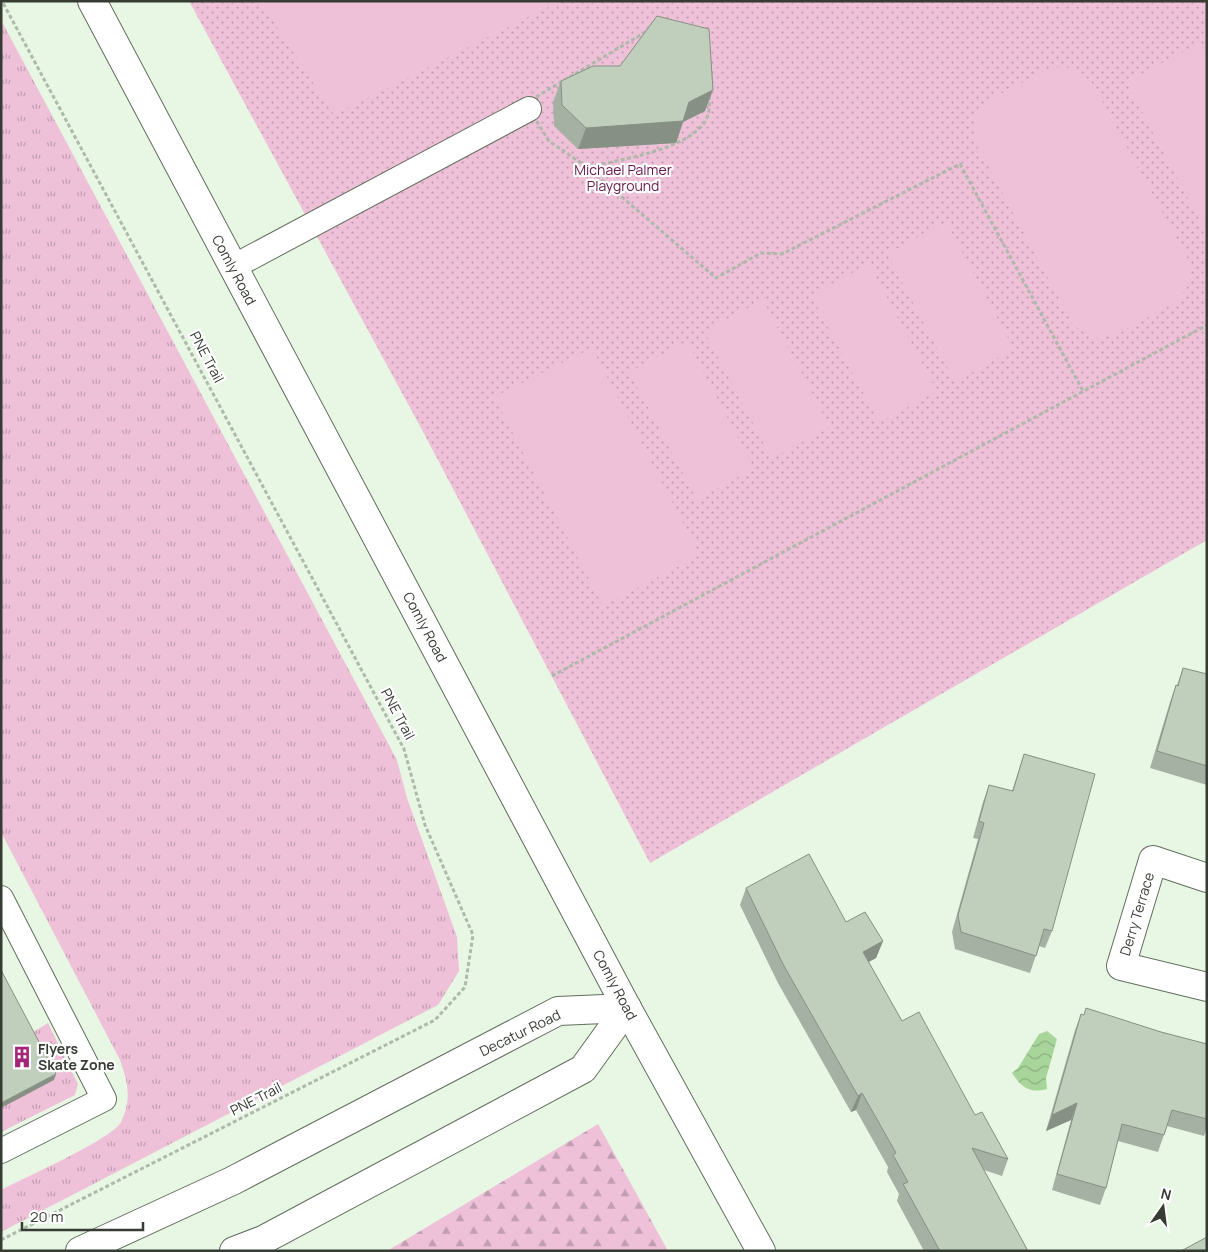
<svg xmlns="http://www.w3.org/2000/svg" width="1208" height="1252" font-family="Manrope,sans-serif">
	<defs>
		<pattern id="grass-tufts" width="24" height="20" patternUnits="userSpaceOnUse" patternTransform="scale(1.25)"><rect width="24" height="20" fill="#efc1d9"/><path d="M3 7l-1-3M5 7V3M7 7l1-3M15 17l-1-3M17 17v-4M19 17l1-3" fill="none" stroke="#c29eb1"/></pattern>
		<pattern id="forest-firs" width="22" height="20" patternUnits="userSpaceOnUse" patternTransform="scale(1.25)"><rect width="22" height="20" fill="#efc1d9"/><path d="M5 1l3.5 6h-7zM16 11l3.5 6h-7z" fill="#c29eb1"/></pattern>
		<pattern id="park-dots" width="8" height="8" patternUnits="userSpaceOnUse" patternTransform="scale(1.25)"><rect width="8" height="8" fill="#efc1d9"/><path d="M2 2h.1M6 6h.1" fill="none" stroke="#c29eb1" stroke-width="1.8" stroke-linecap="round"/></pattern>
		<pattern id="water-waves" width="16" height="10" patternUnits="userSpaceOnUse" patternTransform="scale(1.25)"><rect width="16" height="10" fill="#a8d69a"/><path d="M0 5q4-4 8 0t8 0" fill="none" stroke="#8aaf7e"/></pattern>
	</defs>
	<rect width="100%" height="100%" fill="#e8f6e4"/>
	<g fill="url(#grass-tufts)">
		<path d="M1 20 397 760 407 798 457 937 459 971 438 1005 1 1232V1190C22 1179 114 1138 121 1122 132 1099 128 1083 120 1060L1 832Z"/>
		<polygon points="48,1023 78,1084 75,1095 1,1132 1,1108 30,1034"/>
	</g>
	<polygon fill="url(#forest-firs)" points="598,1124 668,1251 387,1251"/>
	<polygon fill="url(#park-dots)" points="189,1 1207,1 1207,540 650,863 420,426"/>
	<g fill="#efc1d9">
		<polygon points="260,1 560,1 334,115"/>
		<polygon points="1199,43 1207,57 1207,234 1126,82"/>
		<polygon points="1052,67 1076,68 1092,83 1189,261 1191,281 1178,301 1117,334 1094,339 1073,325 974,140 976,117 989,100"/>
		<polygon points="946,222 1014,349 955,382 887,254"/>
		<polygon points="869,264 937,391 879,423 811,295"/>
		<polygon points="763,300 830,427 772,459 704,331"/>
		<polygon points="687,341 754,468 697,500 629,372"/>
		<polygon points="592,348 700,555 603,606 494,397"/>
	</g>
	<path fill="url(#water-waves)" d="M1047 1031 1057 1039 1046 1078 1047 1089C1030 1094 1021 1087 1012 1073L1018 1068 1039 1034Z"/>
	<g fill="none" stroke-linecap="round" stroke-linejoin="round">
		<g stroke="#626e5e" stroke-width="26">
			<g id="service">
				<polyline points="233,267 529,109"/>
				<polyline points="1,898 104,1099 1,1151"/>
			</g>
		</g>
		<g stroke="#626e5e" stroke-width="30">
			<polyline id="minor" points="1207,878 1153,860 1121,966 1207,987"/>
		</g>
		<g stroke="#626e5e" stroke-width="30">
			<g id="tertiary">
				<polyline points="92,1 627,1008 761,1251"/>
				<polyline points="80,1251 232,1181 558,1011 627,1008"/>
				<polyline points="234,1251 263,1240 583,1069 627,1008"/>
			</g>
		</g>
		<g stroke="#aeb9ab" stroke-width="3" stroke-dasharray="4 2.5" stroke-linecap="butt">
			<path d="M649 30 706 44C707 65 711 89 709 110 705 148 618 160 587 167L549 141 529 109 536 97Z"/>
			<polyline points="587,167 716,278 761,253 782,254 960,164 1083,391"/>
			<polyline points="552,676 1207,325"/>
			<polyline points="1,1240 435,1020 465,987 473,935 425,825 404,749 2,1"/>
		</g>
		<use href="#service" stroke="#fff" stroke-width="24"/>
		<use href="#minor" stroke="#fff" stroke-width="28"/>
		<use href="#tertiary" stroke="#fff" stroke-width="28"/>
	</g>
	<g fill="#a5b1a2">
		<polygon points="561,81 705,111 683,122 676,143 578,149 554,126 553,102"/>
		<polygon points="1183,668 1207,674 1207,785 1150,768 1170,702 1176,685 1177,685"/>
		<polygon points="1024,754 1052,931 1045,948 1039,946 1030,973 955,949 952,932 978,839 973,838 983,802 989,785 1012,791"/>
		<polygon points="746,888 846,922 883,941 876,958 868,962 902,1021 975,1115 1008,1159 1002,1176 984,1170 1028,1251 924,1251 897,1201 899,1194 887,1172 888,1167 856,1110 851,1112 778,983 740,905"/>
		<polygon points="1081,1014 1084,1015 1161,1032 1207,1044 1207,1127 1204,1136 1167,1126 1158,1152 1118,1141 1106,1188 1100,1205 1052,1190 1071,1120 1046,1131 1075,1030"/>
	</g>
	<g fill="#869084">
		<polygon points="713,90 705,111 683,122 676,143 578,149 586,128 689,102"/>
		<polygon points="883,941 876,958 856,969 863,952"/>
		<polygon points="56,1074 54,1080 1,1108 1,1103"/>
		<polygon points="862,1093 856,1110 851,1112 858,1096"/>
		<polygon points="1077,1103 1071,1120 1046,1131 1052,1115"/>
	</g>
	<g fill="#c0cebc" stroke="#869084">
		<polygon points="657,16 709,29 713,90 689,102 683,121 586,128 562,105 561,81 593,66 620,66"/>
		<polygon points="1183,668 1207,674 1207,766 1157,751 1176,685 1178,686"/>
		<polygon points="1024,754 1095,774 1052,931 1044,929 1036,956 961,932 958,915 984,823 979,821 989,785 1013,791"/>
		<polygon points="809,854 846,922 865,912 883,941 863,952 902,1021 919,1012 975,1115 982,1112 1008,1159 972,1148 1028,1251 940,1251 903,1184 908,1182 893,1155 896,1153 862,1093 858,1096 784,966 746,888"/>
		<polygon points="1,970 56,1074 1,1103"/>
		<polygon points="1086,1008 1161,1032 1207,1044 1207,1119 1172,1110 1164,1135 1122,1124 1106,1188 1057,1174 1077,1103 1052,1115 1081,1014 1084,1015"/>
		<polygon points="1207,1237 1207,1251 1181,1251"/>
	</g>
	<defs>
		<g id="building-bare" transform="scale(1.725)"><path d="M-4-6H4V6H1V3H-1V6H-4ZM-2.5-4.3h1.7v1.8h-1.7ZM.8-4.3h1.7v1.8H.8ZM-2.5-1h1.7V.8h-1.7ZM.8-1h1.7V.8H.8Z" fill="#a22578" stroke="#fefefe" stroke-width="2.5" paint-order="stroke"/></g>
	</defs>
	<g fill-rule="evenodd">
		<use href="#building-bare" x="22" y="1057"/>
	</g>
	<g text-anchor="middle" stroke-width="4.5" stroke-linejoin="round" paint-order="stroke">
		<g font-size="14" fill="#66174b" stroke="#fefefe">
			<text x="623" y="175">Michael Palmer<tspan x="623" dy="16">Playground</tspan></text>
		</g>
		<g font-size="14" fill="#363b34" stroke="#fefefe">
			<text transform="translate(234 270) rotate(62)" y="5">Comly Road</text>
			<text transform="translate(207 357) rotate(62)" y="5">PNE Trail</text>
			<text transform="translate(425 627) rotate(62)" y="5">Comly Road</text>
			<text transform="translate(398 714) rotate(62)" y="5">PNE Trail</text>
			<text transform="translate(1137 914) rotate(-73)" y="5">Derry Terrace</text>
			<text transform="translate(615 985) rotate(62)" y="5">Comly Road</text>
			<text transform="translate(520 1033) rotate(-26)" y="5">Decatur Road</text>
			<text transform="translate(256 1099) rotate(-27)" y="5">PNE Trail</text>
		</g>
		<g font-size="14" font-weight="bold" fill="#363b34" stroke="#fefefe" text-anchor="start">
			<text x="38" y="1054">Flyers<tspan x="38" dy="16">Skate Zone</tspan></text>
		</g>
	</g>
	<rect width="1208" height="1252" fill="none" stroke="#363b34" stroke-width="5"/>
	<g transform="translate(1163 1207) rotate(14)" stroke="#fefefe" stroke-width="4" paint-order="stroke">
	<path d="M0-4L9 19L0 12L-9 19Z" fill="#363b34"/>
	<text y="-8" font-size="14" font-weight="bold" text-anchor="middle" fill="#363b34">N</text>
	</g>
	<path d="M22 1222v8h121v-8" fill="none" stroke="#363b34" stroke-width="2.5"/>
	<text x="30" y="1222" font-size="15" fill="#363b34" stroke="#fefefe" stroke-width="4" paint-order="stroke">20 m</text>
</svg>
